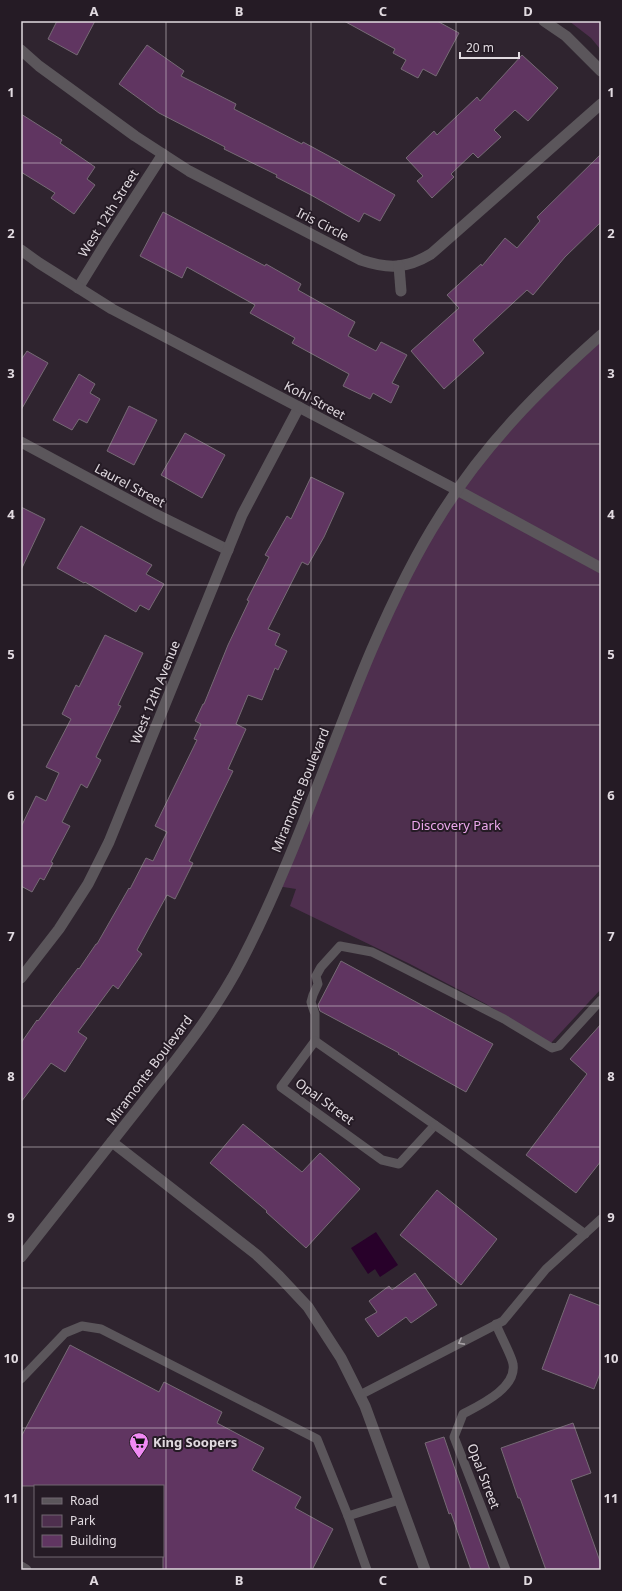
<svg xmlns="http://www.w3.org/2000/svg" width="622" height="1591" font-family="'Noto Sans',sans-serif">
	<rect width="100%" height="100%" fill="#2f242f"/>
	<g fill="#4e2f4e">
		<polygon points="569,21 601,21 601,50 591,38"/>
		<polygon points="601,335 601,989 551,1043 486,1004 410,964 290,906 296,889 277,886 400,588 475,464"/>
	</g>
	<polygon fill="#28012a" points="376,1232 398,1265 380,1277 375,1269 368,1274 351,1248"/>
	<g fill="#603561" stroke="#766a75">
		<polygon points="57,21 95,21 77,55 48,39"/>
		<polygon points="344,21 437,21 459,33 436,76 423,69 418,78 401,69 406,60 393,53 395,49"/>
		<polygon points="147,45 184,71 181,76 236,104 234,109 302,144 303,142 340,162 339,163 395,195 380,221 364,213 359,222 311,195 276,177 277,175 224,149 225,147 159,113 119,84"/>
		<polygon points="522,55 558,88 528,121 515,110 494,130 501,137 478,158 473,153 451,174 454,177 432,198 417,181 423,176 406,158 434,131 437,135 477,97 480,101"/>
		<polygon points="21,114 62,140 60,143 95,167 87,179 95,185 74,214 51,198 55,193 21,172"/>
		<polygon points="601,154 601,222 565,257 533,295 527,290 473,340 484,353 444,389 411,351 459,308 447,295 481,264 482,266 505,238 517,248 540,221 537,217"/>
		<polygon points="163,212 265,266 266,264 301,284 298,290 355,322 348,336 376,351 381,342 407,355 392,383 399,386 391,403 373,393 370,399 343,386 349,374 292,343 295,338 250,313 255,305 187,267 182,278 140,256"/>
		<polygon points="27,351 48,363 21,410 21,360"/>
		<polygon points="79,374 95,384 90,393 100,399 87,423 79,419 72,430 53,420"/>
		<polygon points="129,406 157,420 134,465 107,451"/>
		<polygon points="185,433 225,455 202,498 161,475"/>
		<polygon points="311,477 344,493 324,537 308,565 302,562 268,629 280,634 275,645 287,651 278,670 275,668 262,700 248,695 236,724 246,729 228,769 233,771 189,861 193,863 175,899 167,895 137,950 142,954 118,989 113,985 78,1032 87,1038 65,1072 51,1063 21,1102 21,1043 37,1020 38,1021 78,968 79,969 96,944 97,944 129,888 130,889 146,858 153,861 167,832 155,826 197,740 194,739 201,724 195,721 203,704 204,704 228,645 249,601 247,600 269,557 265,555 287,516 291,519"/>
		<polygon points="21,507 45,519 21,570"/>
		<polygon points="81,526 152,565 146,574 164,584 149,610 140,605 136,612 85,582 84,583 57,568"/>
		<polygon points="105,635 143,653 118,705 121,706 96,757 101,760 87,788 81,784 62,822 70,826 51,862 53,863 44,880 40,878 32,892 21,886 21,827 36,796 46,801 59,773 46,767 71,719 62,714 76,685 79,687"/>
		<polygon points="341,961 493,1044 466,1092 398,1054 399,1053 320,1011 318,1005"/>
		<polygon points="601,1024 601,1161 576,1193 526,1155 587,1074 570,1059"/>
		<polygon points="243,1124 302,1172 320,1153 360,1189 306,1248 266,1212 267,1211 210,1163"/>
		<polygon points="437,1190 497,1239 461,1285 400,1235"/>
		<polygon points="415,1273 437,1305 411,1323 406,1317 378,1337 365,1319 377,1312 369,1301 389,1286 392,1290"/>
		<polygon points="570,1294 601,1306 601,1371 594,1389 542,1369"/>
		<polygon points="70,1345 159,1392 164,1382 222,1412 217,1423 264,1448 252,1470 301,1497 295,1508 333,1529 312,1570 163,1570 163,1486 21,1486 21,1437"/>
		<polygon points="573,1423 591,1473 571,1480 601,1564 601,1570 546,1570 520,1498 518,1498 501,1448"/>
		<polygon points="444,1437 468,1507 490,1570 471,1570 451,1513 449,1514 425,1443"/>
	</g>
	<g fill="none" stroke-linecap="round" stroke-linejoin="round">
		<g stroke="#5b565b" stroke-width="9">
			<polyline points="315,1041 315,1014 311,1002 313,995 318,984 316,976 321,967 340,946 372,952 398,965 504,1019 552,1048 559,1046 601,1000"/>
			<polygon points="315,1041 435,1125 399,1164 382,1160 281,1087"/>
			<polyline points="435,1125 462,1144 585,1234"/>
			<path d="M496 1324C499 1333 512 1356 513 1364 517 1388 480 1405 463 1414L454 1437 506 1570"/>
			<polyline points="21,1379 65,1333 82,1326 101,1329 317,1439 348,1516"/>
			<polyline points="360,1395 503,1321 546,1269 601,1219"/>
			<polyline points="367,1570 348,1516 399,1500"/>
		</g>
		<g stroke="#5b565b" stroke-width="11">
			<polyline points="544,21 566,36 601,71"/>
			<path d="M21 50 39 66 135 136 189 171 361 260C388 269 406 269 431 254L601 104"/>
			<polyline points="399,266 401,291"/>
			<polyline points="78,288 107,241 163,154"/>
			<polyline points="21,442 155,514 228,550"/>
			<polyline points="457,490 601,568"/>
			<polyline points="21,978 59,929 88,884 109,842 242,515 299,407"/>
			<polyline points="112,1142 257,1255 279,1276 308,1307 341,1358 365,1406 425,1570"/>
			<polyline points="21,1567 26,1570"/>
		</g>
		<g stroke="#5b565b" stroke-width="11">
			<polyline points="21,250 39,263 112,309 457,490"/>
			<path d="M21 1257C62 1205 103 1153 144 1101 179 1056 216 1011 242 960 294 860 328 752 372 649 392 603 413 558 440 516 484 445 539 390 601 335"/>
		</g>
	</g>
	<defs><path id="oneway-chevron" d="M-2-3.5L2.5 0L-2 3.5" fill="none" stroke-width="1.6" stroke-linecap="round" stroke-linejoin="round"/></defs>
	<use stroke="#a59fa4" href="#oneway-chevron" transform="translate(461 1342) rotate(152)"/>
	<path fill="none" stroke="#e1dae0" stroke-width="1" stroke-opacity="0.55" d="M166 21V1570M311 21V1570M456 21V1570M21 163H601M21 303H601M21 444H601M21 585H601M21 725H601M21 866H601M21 1006H601M21 1147H601M21 1288H601M21 1428H601"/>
	<defs>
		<g id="supermarket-pin" transform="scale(1)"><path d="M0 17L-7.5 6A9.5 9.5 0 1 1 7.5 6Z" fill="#f18af4" stroke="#251b25"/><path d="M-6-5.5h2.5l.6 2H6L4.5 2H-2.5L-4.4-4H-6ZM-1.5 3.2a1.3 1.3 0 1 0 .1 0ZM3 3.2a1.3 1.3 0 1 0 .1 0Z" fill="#111"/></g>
	</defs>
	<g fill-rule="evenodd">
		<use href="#supermarket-pin" x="139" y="1442"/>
	</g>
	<g text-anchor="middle" stroke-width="4" stroke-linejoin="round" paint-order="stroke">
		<g font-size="13" fill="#e1dae0" stroke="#251b25">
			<text transform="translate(108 213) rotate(-58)" y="5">West 12th Street</text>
			<text transform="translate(323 224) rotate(27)" y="5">Iris Circle</text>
			<text transform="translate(315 400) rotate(28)" y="5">Kohl Street</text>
			<text transform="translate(130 485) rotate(28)" y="5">Laurel Street</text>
			<text transform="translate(155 692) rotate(-68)" y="5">West 12th Avenue</text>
			<text transform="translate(300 790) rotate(-68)" y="5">Miramonte Boulevard</text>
			<text transform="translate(149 1070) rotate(-53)" y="5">Miramonte Boulevard</text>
			<text transform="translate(325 1101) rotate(36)" y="5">Opal Street</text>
			<text transform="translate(484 1476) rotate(69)" y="5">Opal Street</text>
		</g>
		<g font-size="13" fill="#eca8ec" stroke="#251b25">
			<text x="456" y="830">Discovery Park</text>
		</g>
		<g font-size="13" font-weight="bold" fill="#e1dae0" stroke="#251b25" text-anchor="start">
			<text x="153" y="1447">King Soopers</text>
		</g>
	</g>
	<rect width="622" height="1591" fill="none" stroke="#251b25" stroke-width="44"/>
	<rect x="34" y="1485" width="130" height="72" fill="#251b25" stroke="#706770"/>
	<rect x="42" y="1498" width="20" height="6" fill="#5b565b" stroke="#706770"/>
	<text x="70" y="1505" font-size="12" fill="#e1dae0">Road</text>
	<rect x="42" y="1515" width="20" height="12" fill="#4e2f4e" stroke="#706770"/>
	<text x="70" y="1525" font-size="12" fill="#e1dae0">Park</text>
	<rect x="42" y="1535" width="20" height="12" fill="#603561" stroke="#706770"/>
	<text x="70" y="1545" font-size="12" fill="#e1dae0">Building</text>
	<path d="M460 52v6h59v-6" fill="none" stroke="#e1dae0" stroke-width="2"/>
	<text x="466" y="52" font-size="12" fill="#e1dae0" stroke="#251b25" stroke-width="3" paint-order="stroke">20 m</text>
	<rect x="22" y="22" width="578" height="1547" fill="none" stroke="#e1dae0" stroke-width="1.5"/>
	<g font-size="13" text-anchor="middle" font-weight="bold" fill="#e1dae0">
		<text x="94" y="16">A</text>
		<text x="239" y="16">B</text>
		<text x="383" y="16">C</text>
		<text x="528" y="16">D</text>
		<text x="11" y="97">1</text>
		<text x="611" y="97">1</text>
		<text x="11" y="238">2</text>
		<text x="611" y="238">2</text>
		<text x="11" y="378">3</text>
		<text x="611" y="378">3</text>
		<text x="11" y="519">4</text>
		<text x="611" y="519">4</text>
		<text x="11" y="659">5</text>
		<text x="611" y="659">5</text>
		<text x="11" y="800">6</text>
		<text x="611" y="800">6</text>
		<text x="11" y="941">7</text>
		<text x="611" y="941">7</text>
		<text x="11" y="1081">8</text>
		<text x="611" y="1081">8</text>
		<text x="11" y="1222">9</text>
		<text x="611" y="1222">9</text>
		<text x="11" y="1363">10</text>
		<text x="611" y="1363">10</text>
		<text x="11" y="1503">11</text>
		<text x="611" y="1503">11</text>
		<text x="94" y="1585">A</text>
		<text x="239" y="1585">B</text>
		<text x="383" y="1585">C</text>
		<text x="528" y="1585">D</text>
	</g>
</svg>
